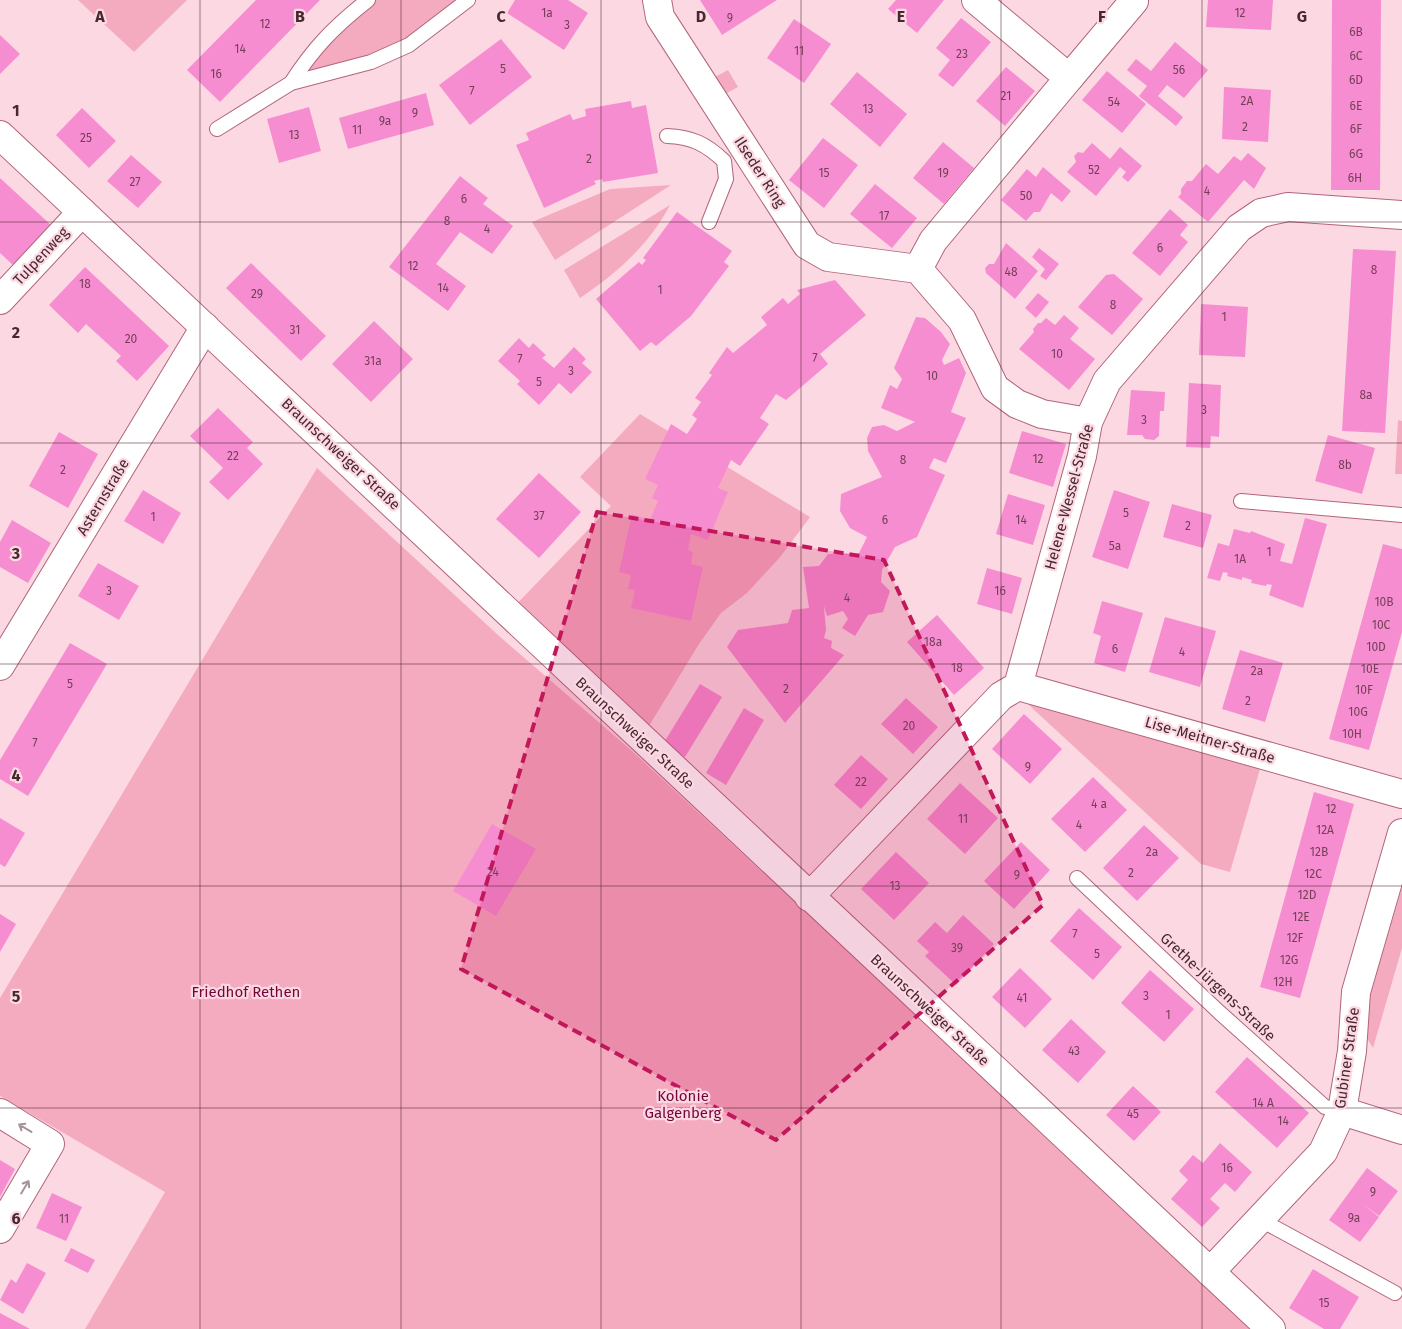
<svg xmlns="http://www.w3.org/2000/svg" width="1402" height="1329" font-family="'Fira Sans',sans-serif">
	<rect width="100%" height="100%" fill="#fcd9e2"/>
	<g fill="#f5abbf">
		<polygon points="78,0 187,0 134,52"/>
		<polygon points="368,0 468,0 409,45 291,83"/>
		<polygon points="728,70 738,87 714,100 704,83"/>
		<polygon points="671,185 555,260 532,222 610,189"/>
		<path d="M670 205C649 245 617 273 580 298L564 270Z"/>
		<polygon points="640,414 810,517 781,556 747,593 721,613 699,644 641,739 508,613 611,506 580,477"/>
		<polygon points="1398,420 1402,421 1402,474 1395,474"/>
		<polygon points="317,468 498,635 631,750 1254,1329 85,1329 165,1192 0,1096 0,998"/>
		<polygon points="1018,695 1260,769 1230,872 1201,864"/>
		<polygon points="1402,887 1402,948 1373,1048 1365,1035 1367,1007"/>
	</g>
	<g fill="#f78dd1">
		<polygon points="256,0 320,0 220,102 187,70"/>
		<polygon points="515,0 568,0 588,13 564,50 507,13"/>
		<polygon points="700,0 777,0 722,35"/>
		<polygon points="896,0 944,0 917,33 888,9"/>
		<polygon points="1208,0 1273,0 1271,30 1206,27"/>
		<polygon points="1332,0 1381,0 1380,190 1331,190"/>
		<polygon points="961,18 991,42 953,87 938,75 950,60 936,48"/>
		<polygon points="794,19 831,44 804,83 767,58"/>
		<polygon points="0,35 20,54 0,74"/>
		<polygon points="501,39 532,77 470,125 439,85"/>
		<polygon points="1175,42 1208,70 1184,98 1167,85 1158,96 1183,117 1176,126 1139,96 1147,86 1127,70 1136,59 1151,71"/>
		<polygon points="1006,67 1035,91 1005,126 976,101"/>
		<polygon points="1107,71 1146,104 1122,133 1082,100"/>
		<polygon points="857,72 907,114 880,147 830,104"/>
		<polygon points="1224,87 1271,90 1268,142 1222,139"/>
		<polygon points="426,93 434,125 348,149 339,118"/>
		<polygon points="631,101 632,108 646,105 658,173 603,182 602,179 594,181 596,184 544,208 516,145 529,140 526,133 570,114 573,120 586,116 585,109"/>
		<polygon points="309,107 321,151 279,163 267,119"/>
		<polygon points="82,108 116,141 89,168 56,135"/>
		<polygon points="823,138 858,165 824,208 789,180"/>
		<polygon points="943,142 974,168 944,204 913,178"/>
		<polygon points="1092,143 1110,159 1120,147 1142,166 1128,182 1122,177 1126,172 1120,167 1096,196 1067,172 1076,162 1074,156 1078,152 1083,153"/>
		<polygon points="1248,153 1266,168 1254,189 1244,180 1208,222 1178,197 1181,194 1181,189 1187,181 1192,181 1206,164 1218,174 1234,156 1241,161"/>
		<polygon points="131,155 162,182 138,208 107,181"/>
		<polygon points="1043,167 1071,191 1062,202 1051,193 1040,212 1034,212 1026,221 1001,200 1027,169 1036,177"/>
		<polygon points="460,176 488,198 483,204 513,226 492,254 460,232 436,264 466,286 448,311 389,267"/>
		<polygon points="0,178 52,226 14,266 0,253"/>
		<polygon points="875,184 917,218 892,248 850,214"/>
		<polygon points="1170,209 1188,225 1180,235 1188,242 1160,276 1132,253"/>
		<polygon points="677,212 732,251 724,262 729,266 691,316 656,346 651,342 640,351 596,299 639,262 642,265 646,260 643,258"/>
		<polygon points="1006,243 1038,271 1015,299 986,273 985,268 989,264 994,264"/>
		<polygon points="1039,248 1059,264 1046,280 1040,276 1045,269 1032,257"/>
		<polygon points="1353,249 1396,251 1385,433 1342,431"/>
		<polygon points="251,263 326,336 301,361 226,288"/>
		<polygon points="85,267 169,346 137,381 116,361 121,356 86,324 78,333 49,305"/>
		<polygon points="1114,274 1143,299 1112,335 1078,307 1106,275"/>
		<polygon points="835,280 866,315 820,354 828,364 786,400 776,394 760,418 769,424 740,466 731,460 718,488 728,492 709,538 707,540 691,534 688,550 693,552 691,564 703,567 691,621 631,608 635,590 628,589 631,575 619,572 632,514 650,520 658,501 652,498 658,485 645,479 671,424 687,434 697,419 692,415 701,402 695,398 712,375 709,373 727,347 733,353 767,325 761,317 783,298 788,304 800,294 797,290"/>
		<polygon points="1038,293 1049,302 1036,318 1025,308"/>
		<polygon points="1201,304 1248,307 1245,357 1199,355"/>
		<polygon points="1064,315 1079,328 1070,339 1095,359 1069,390 1019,349 1034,332 1033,329 1038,323 1041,323 1046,318 1055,325"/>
		<polygon points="916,317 925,318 941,332 950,344 942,360 944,365 959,358 966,373 951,412 966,418 946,463 934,458 929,468 945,475 917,537 895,547 882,570 881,582 890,591 883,612 868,615 855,636 842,628 848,619 843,611 827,616 824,606 826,630 824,638 832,641 831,648 844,655 785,723 727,647 738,630 788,623 792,610 809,608 803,567 819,566 828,554 859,553 867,537 850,528 840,511 841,494 882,477 868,451 867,438 872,427 884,425 897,431 915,422 881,408 890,385 897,389 902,379 894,368"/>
		<polygon points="374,321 413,359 371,402 332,364"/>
		<polygon points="519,338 529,348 533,343 546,355 542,358 554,368 574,347 586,359 582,363 592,372 571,394 559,383 539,405 517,384 520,381 498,361"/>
		<polygon points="1189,383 1221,385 1219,437 1211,436 1210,448 1186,447"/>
		<polygon points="1131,390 1165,392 1164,411 1160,411 1159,436 1154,440 1145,439 1142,435 1127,435"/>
		<polygon points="218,408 253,442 247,448 263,464 228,500 209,482 223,468 190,436"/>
		<polygon points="1022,431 1066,444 1053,487 1009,473"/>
		<polygon points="59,432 98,454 68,508 29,486"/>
		<polygon points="1328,435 1375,448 1362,494 1315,481"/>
		<polygon points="539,473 581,512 539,558 496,519"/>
		<polygon points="143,490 181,513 163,544 124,521"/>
		<polygon points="1114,490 1150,502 1128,569 1092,557"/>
		<polygon points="1008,494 1045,505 1033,545 996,534"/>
		<polygon points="1172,504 1212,515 1203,548 1163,537"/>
		<polygon points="1305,518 1327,524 1303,608 1269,595 1272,585 1267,584 1266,586 1251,583 1252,580 1242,577 1242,580 1227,576 1228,573 1223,572 1220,581 1207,578 1218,543 1229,546 1234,529 1250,533 1251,531 1285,544 1280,561 1292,564"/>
		<polygon points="12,520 51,543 28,583 0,567 0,542"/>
		<polygon points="1383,544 1402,549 1402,632 1369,750 1329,739"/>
		<polygon points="98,563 139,586 119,620 78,596"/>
		<polygon points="987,568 1022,578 1012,614 977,604"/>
		<polygon points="1102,601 1143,613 1125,672 1094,663 1101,636 1093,633"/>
		<polygon points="937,615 984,668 954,695 907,642"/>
		<polygon points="1165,617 1216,631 1200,687 1149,672"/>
		<polygon points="70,643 107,664 28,796 0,779 0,760"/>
		<polygon points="1240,650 1283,663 1265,722 1222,709"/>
		<polygon points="700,684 722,697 685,757 663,744"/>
		<polygon points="906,698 938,727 913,754 881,724"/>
		<polygon points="744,708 764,720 726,785 706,773"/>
		<polygon points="1024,714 1062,749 1030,784 992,749"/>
		<polygon points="861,755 888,779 861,809 834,785"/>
		<polygon points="1093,777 1127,810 1085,852 1051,819"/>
		<polygon points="960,783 998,818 965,854 927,819"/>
		<polygon points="1314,792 1354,804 1300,998 1260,987"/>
		<polygon points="0,818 25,833 5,867 0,864"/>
		<polygon points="492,824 536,849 496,916 453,891"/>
		<polygon points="1144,825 1179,858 1137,901 1103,868"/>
		<polygon points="1021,842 1050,870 1014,909 984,881"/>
		<polygon points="896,852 929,883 894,920 861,889"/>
		<polygon points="1079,908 1122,947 1093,980 1050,941"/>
		<polygon points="0,914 16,924 0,952"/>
		<polygon points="963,915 994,944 956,985 925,956 929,952 917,941 935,922 947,933"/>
		<polygon points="1020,968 1052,999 1025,1028 992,997"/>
		<polygon points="1150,970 1194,1009 1164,1042 1121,1003"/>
		<polygon points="1071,1019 1106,1052 1078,1083 1042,1050"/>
		<polygon points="1247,1057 1309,1113 1277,1148 1215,1092"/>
		<polygon points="1133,1086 1161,1112 1134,1141 1106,1115"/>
		<polygon points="1220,1143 1252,1172 1235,1192 1225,1183 1210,1199 1220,1208 1202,1227 1171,1199 1188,1180 1179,1171 1193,1155 1203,1163"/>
		<polygon points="0,1160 15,1169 0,1197"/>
		<polygon points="1367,1168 1398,1191 1379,1216 1364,1205 1379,1217 1360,1242 1329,1220"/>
		<polygon points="52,1193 82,1207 66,1241 36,1228"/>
		<polygon points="71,1248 95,1260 88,1273 64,1261"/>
		<polygon points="27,1263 46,1273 23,1314 0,1300 11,1279 16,1283"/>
		<polygon points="1313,1269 1359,1297 1340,1329 1324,1329 1289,1308"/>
		<polygon points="0,1313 30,1329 0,1329"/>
	</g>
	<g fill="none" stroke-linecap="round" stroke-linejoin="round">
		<g stroke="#b1657b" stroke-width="16">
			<g id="service">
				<path d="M291 83C314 47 335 26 368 0"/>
				<polyline points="217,129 291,83 371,62 409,45 468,0"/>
				<path d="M667 136C692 137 706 144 724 161L726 179 709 222"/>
				<polyline points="1241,501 1402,515"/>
				<polyline points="1077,878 1219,1012 1325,1107 1342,1111"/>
				<polyline points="1259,1219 1395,1293"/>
			</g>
		</g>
		<g stroke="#b1657b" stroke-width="30">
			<g id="minor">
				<polyline points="657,0 660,17 807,245 828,257 918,269 962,320 995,388 1017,404 1042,414 1088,422"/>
				<polyline points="1069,78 1134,1"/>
				<polyline points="0,135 1271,1329"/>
				<polyline points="918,269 933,241 1069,78 976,0"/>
				<polyline points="0,300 82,212"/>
				<polyline points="0,666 205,327"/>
				<polyline points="1018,686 1402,794"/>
				<polyline points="809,897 1001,696 1018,686 1082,456 1088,422 1107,381 1239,228 1261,213 1288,207 1402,215"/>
				<polyline points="1342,1111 1402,1130"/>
				<polyline points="0,1113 50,1144 0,1229"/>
				<polyline points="1210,1272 1323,1152 1342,1111 1352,1051 1356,992 1402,833"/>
			</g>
		</g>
		<use href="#service" stroke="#fff" stroke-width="14"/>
		<use href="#minor" stroke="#fff" stroke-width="28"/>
	</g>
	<defs><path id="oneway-shaft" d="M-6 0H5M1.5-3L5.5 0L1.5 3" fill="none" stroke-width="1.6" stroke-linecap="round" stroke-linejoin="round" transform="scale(1.25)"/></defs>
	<g stroke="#a49398">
		<use href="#oneway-shaft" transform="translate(25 1128) rotate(-149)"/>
		<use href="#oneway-shaft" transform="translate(25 1187) rotate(-59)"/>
	</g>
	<path fill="#c2185b" fill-opacity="0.2" stroke="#c2185b" stroke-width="4" stroke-dasharray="10 6" stroke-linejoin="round" d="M597 512 884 560 1043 905 776 1140 461 969Z"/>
	<path fill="none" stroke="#482730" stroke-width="1" stroke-opacity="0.55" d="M200 0V1329M401 0V1329M601 0V1329M801 0V1329M1001 0V1329M1202 0V1329M0 222H1402M0 443H1402M0 664H1402M0 886H1402M0 1108H1402"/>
	<g text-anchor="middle" stroke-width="4.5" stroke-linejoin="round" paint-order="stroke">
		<g font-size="12" fill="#744058">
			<text x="547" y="17">1a</text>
			<text x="1240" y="17">12</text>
			<text x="730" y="22">9</text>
			<text x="265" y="28">12</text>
			<text x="567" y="29">3</text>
			<text x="1356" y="36">6B</text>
			<text x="240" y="53">14</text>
			<text x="799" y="55">11</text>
			<text x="962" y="58">23</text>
			<text x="1356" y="60">6C</text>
			<text x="503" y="73">5</text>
			<text x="1179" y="74">56</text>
			<text x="216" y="78">16</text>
			<text x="1356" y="84">6D</text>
			<text x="472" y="95">7</text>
			<text x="1006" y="100">21</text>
			<text x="1247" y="105">2A</text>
			<text x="1114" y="106">54</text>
			<text x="1356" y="110">6E</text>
			<text x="868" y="113">13</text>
			<text x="415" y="117">9</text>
			<text x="385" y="125">9a</text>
			<text x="1245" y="131">2</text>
			<text x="1356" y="133">6F</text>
			<text x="357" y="134">11</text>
			<text x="294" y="139">13</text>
			<text x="86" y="142">25</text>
			<text x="1356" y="158">6G</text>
			<text x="589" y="163">2</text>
			<text x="1094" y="174">52</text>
			<text x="824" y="177">15</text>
			<text x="943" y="177">19</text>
			<text x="1355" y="182">6H</text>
			<text x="135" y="186">27</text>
			<text x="1207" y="195">4</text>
			<text x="1026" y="200">50</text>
			<text x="464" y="203">6</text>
			<text x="884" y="220">17</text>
			<text x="447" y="225">8</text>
			<text x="487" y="233">4</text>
			<text x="1160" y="252">6</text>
			<text x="413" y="270">12</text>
			<text x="1374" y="274">8</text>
			<text x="1011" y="276">48</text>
			<text x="85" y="288">18</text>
			<text x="443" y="292">14</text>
			<text x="660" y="294">1</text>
			<text x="257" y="298">29</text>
			<text x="1113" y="309">8</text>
			<text x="1224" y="321">1</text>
			<text x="295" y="334">31</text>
			<text x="131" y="343">20</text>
			<text x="1057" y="358">10</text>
			<text x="815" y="362">7</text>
			<text x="520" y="363">7</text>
			<text x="373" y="365">31a</text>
			<text x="571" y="375">3</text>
			<text x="932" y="380">10</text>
			<text x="539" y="386">5</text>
			<text x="1366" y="399">8a</text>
			<text x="1204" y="414">3</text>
			<text x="1144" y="424">3</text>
			<text x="233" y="460">22</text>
			<text x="1038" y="463">12</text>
			<text x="903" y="464">8</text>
			<text x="1345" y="469">8b</text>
			<text x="63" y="474">2</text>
			<text x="1126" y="517">5</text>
			<text x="539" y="520">37</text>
			<text x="153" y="521">1</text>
			<text x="885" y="524">6</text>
			<text x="1021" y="524">14</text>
			<text x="1188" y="530">2</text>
			<text x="1115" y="550">5a</text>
			<text x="1269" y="556">1</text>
			<text x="1240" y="563">1A</text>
			<text x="109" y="595">3</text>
			<text x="1000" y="595">16</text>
			<text x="847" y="602">4</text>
			<text x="1384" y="606">10B</text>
			<text x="1381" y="629">10C</text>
			<text x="933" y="646">18a</text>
			<text x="1376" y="651">10D</text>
			<text x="1115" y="653">6</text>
			<text x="1182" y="656">4</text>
			<text x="957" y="672">18</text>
			<text x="1370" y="673">10E</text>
			<text x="1257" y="675">2a</text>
			<text x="70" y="688">5</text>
			<text x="786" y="693">2</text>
			<text x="1364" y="694">10F</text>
			<text x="1248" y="705">2</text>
			<text x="1358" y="716">10G</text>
			<text x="909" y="730">20</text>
			<text x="1352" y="738">10H</text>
			<text x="35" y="747">7</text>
			<text x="1028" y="771">9</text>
			<text x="861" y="786">22</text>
			<text x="1099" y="808">4 a</text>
			<text x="1331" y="813">12</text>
			<text x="963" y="823">11</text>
			<text x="1079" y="829">4</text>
			<text x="1325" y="834">12A</text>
			<text x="1152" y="856">2a</text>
			<text x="1319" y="856">12B</text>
			<text x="493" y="876">24</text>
			<text x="1131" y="877">2</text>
			<text x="1313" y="878">12C</text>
			<text x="1017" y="879">9</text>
			<text x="895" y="890">13</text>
			<text x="1307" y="899">12D</text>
			<text x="1301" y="921">12E</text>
			<text x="1075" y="938">7</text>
			<text x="1295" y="942">12F</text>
			<text x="957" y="952">39</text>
			<text x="1097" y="958">5</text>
			<text x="1289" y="964">12G</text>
			<text x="1283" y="986">12H</text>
			<text x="1146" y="1000">3</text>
			<text x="1022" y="1002">41</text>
			<text x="1168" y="1019">1</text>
			<text x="1074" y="1055">43</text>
			<text x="1263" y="1107">14 A</text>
			<text x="1133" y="1118">45</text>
			<text x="1283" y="1125">14</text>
			<text x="1227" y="1172">16</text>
			<text x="1373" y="1196">9</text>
			<text x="1354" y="1222">9a</text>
			<text x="64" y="1223">11</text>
			<text x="1324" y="1307">15</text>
		</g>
		<g font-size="15" fill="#482730" stroke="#fcd9e2">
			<text transform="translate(760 172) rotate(57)" y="5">Ilseder Ring</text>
			<text transform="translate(41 256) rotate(-47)" y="5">Tulpenweg</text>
			<text transform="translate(341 454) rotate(43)" y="5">Braunschweiger Straße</text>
			<text transform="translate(103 497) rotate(-59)" y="5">Asternstraße</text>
			<text transform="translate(1069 497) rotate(-75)" y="5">Helene-Wessel-Straße</text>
			<text transform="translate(635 733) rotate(43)" y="5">Braunschweiger Straße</text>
			<text transform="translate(1210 740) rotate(16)" y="5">Lise-Meitner-Straße</text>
			<text transform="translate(1218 987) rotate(43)" y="5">Grethe-Jürgens-Straße</text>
			<text transform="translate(930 1010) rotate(43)" y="5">Braunschweiger Straße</text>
			<text transform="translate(1347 1058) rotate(-82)" y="5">Gubiner Straße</text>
		</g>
		<g font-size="15" fill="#750338" stroke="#fcd9e2">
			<text x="246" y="997">Friedhof Rethen</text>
			<text x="683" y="1101">Kolonie<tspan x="683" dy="17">Galgenberg</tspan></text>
		</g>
	</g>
	<g font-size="16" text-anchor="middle" font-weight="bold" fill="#482730" stroke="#fcd9e2" stroke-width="4.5" stroke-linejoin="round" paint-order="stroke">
		<text x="100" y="22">A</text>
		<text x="300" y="22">B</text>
		<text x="501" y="22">C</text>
		<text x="701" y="22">D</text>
		<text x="901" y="22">E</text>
		<text x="1102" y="22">F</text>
		<text x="1302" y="22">G</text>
		<text x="16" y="116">1</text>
		<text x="16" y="338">2</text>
		<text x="16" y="559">3</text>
		<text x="16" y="781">4</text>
		<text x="16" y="1002">5</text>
		<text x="16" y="1224">6</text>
	</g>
</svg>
